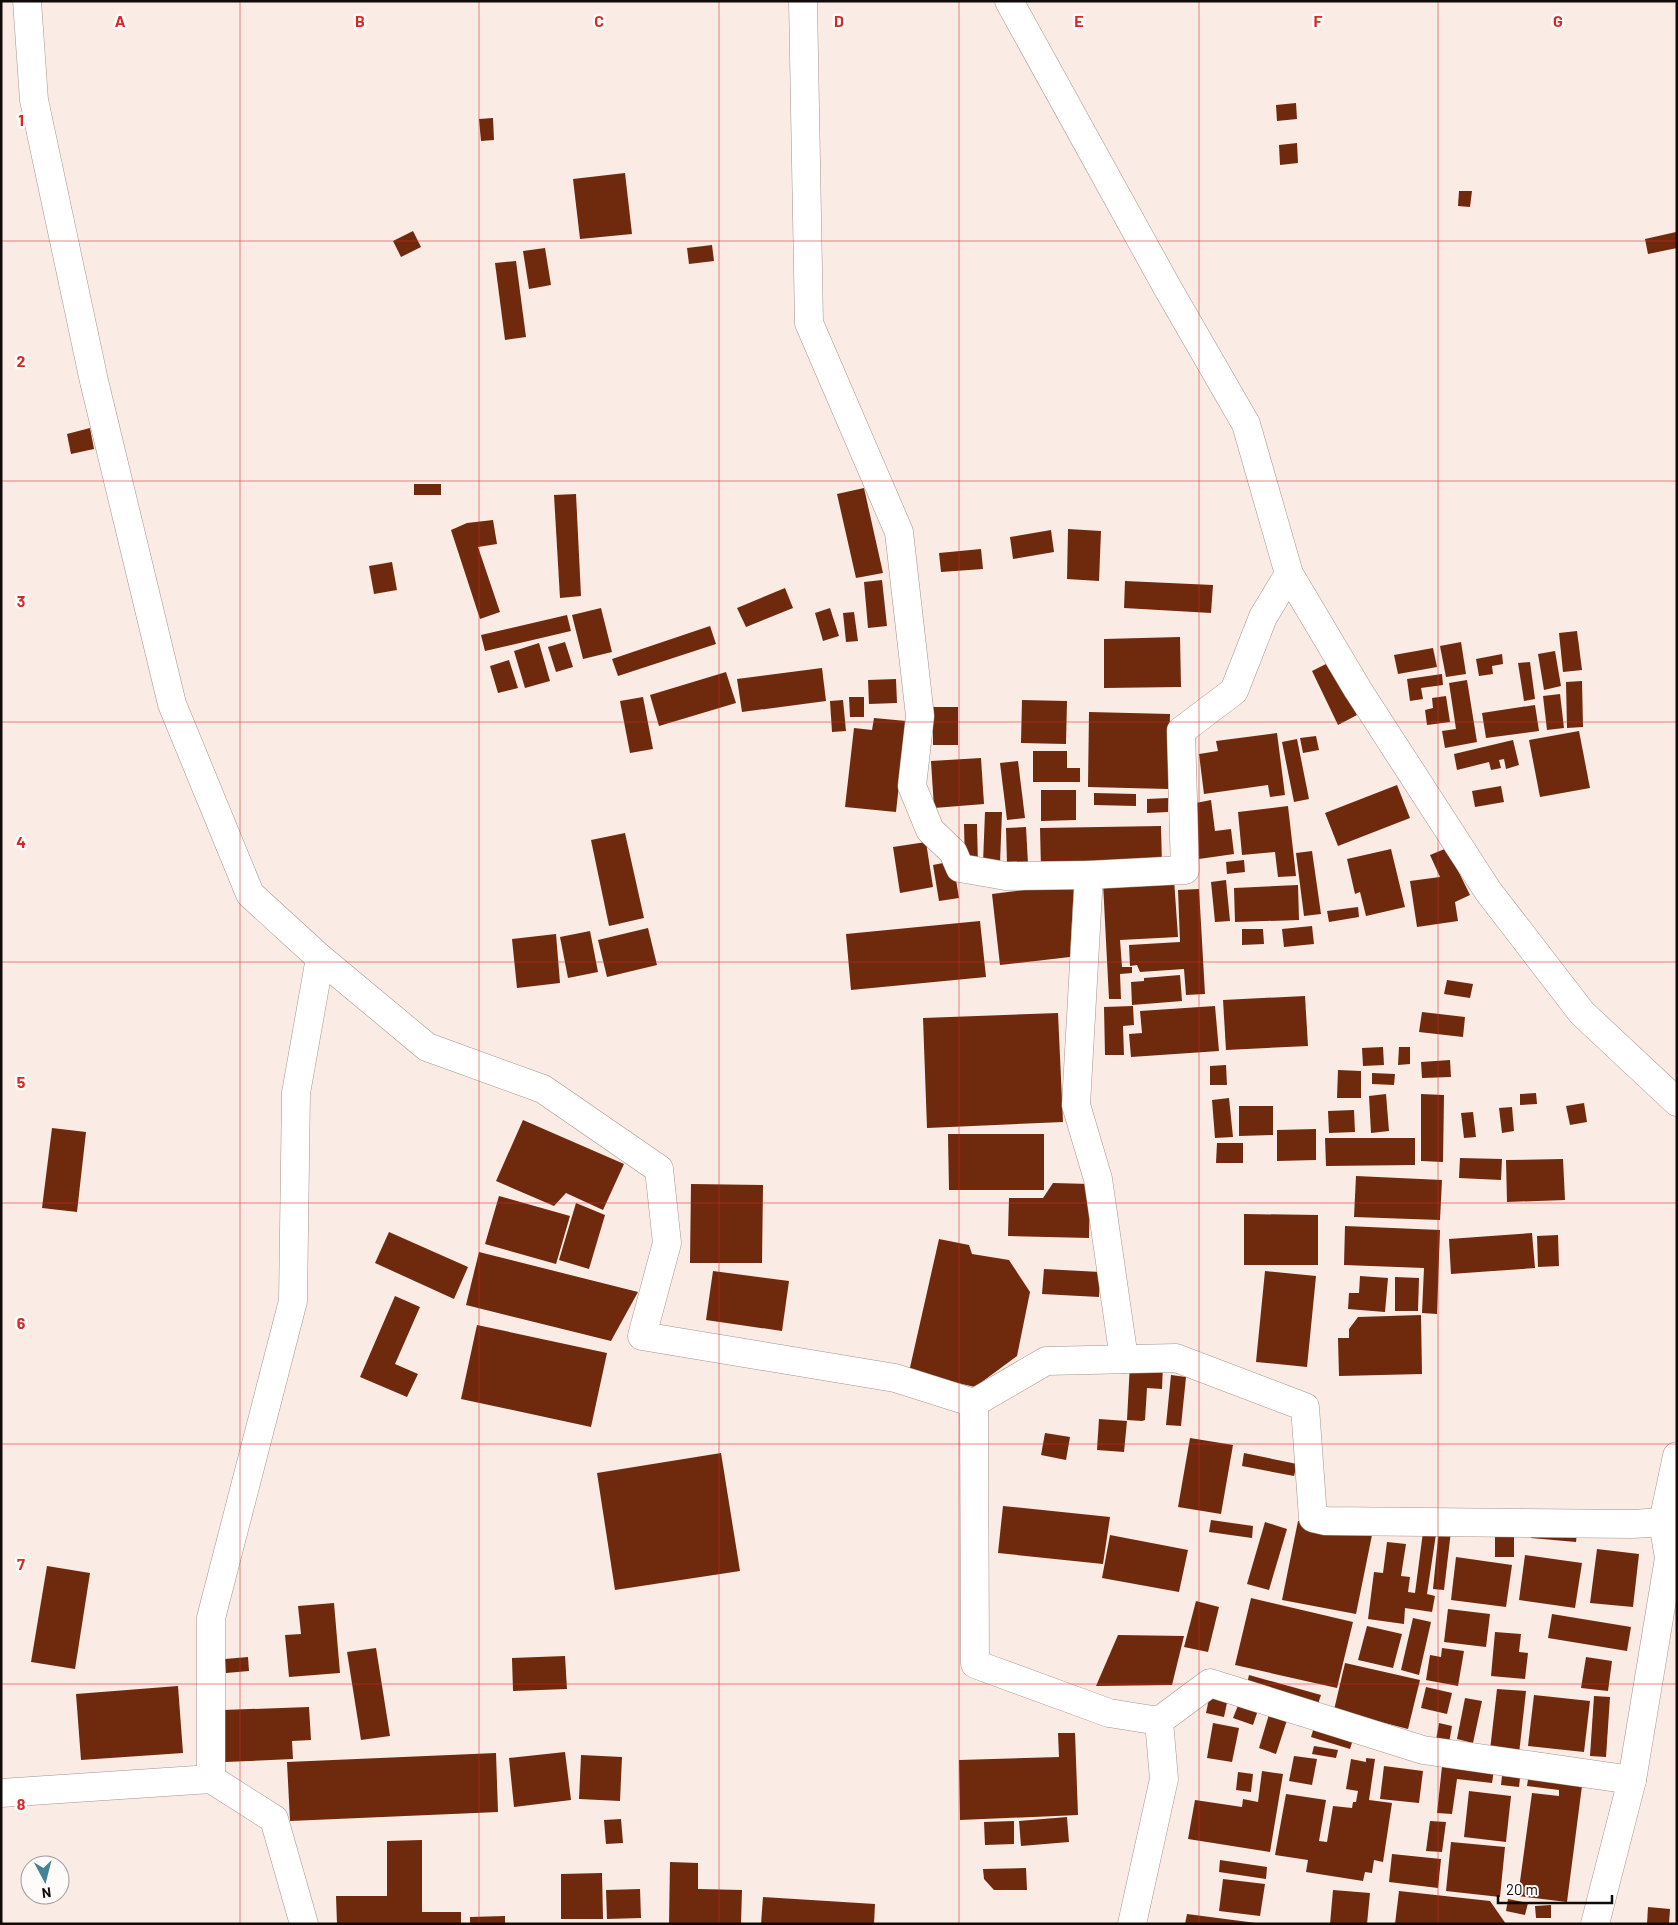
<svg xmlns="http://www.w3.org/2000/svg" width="1678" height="1925" font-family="Barlow,sans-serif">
	<rect width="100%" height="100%" fill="#fbebe5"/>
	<g fill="#6f290c">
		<polygon points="1296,103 1297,119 1277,121 1276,105"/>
		<polygon points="493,118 494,140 481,141 479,119"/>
		<polygon points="1297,143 1298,163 1280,165 1279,145"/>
		<polygon points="625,173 632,234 580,239 573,179"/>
		<polygon points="1459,191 1472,191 1470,207 1458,206"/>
		<polygon points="413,231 421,247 401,257 393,241"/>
		<polygon points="1676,232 1677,248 1648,254 1645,239"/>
		<polygon points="712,245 714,261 689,264 687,248"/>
		<polygon points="545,248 551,285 529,289 523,251"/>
		<polygon points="516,261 526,337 505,340 495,263"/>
		<polygon points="90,428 94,449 71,454 67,434"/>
		<rect x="414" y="484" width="27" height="11"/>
		<polygon points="864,488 883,573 856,578 837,494"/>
		<polygon points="576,494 581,596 560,598 554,495"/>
		<polygon points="493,520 497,544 478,547 500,612 480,619 451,530 467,523"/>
		<polygon points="1068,529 1101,531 1099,581 1067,579"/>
		<polygon points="1051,530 1054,552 1013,559 1010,537"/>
		<polygon points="981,549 983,569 941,572 939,553"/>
		<polygon points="392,562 397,590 374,594 369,566"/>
		<polygon points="882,580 887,626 868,628 864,582"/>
		<polygon points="1125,581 1213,585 1211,613 1124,608"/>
		<polygon points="785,588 793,608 746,627 737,608"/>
		<polygon points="601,608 612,652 583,659 572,615"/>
		<polygon points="830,608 839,636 823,641 815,613"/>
		<polygon points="854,612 858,641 846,642 843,613"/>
		<polygon points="567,615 571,631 485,651 481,635"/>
		<polygon points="710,626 716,644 618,676 612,659"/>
		<polygon points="1577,631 1582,670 1563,672 1559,633"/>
		<polygon points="1180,637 1181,687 1104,688 1104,639"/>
		<polygon points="565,642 573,667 556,672 548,647"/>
		<polygon points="1461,642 1466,674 1446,677 1440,646"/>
		<polygon points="539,643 550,681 525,688 514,651"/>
		<polygon points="1433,648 1437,667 1398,674 1394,655"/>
		<polygon points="1555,651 1561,686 1544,690 1538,654"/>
		<polygon points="1502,654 1503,664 1492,666 1493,674 1479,676 1476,659"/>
		<polygon points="509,660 518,688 498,693 490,666"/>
		<polygon points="1330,662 1357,715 1338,725 1312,671"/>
		<polygon points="1530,662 1535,699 1524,701 1518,663"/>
		<polygon points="822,668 826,701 742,712 737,679"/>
		<polygon points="726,672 736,703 659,726 650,695"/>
		<polygon points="1442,674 1443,685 1421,688 1423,699 1410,701 1407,679"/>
		<polygon points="896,679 897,703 869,704 868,680"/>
		<polygon points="1467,680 1477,742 1445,748 1442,731 1456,729 1449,683"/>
		<polygon points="1582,681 1583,727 1567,728 1566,682"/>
		<polygon points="1560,694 1564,728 1547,730 1543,696"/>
		<polygon points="1446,696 1450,722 1427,725 1425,710 1433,708 1432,698"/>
		<polygon points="643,697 653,749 630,753 620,701"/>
		<polygon points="849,697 864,697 864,717 850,717"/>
		<polygon points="843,700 846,731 832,732 830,701"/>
		<polygon points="1022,700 1067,701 1066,744 1021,743"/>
		<polygon points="1535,705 1539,731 1486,738 1482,713"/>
		<rect x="933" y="707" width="25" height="38"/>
		<polygon points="1089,712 1170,714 1168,789 1088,787"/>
		<polygon points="874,718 906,721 896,812 845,807 854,728 872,730"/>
		<polygon points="1579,731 1590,788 1540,797 1529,740"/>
		<polygon points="1277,733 1285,795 1270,797 1268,785 1204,794 1199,754 1218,751 1216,741"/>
		<polygon points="1316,736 1319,750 1303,753 1300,738"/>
		<polygon points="1297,739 1309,799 1294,802 1282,742"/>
		<polygon points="1513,740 1519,765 1506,769 1504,759 1499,760 1501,768 1491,770 1489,762 1457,770 1454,754"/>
		<polygon points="1033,751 1067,751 1067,768 1080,768 1080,782 1033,782"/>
		<polygon points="981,758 984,804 934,808 931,761"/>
		<polygon points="1018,761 1025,818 1007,820 1000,763"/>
		<polygon points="1397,785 1410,818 1338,846 1325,813"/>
		<polygon points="1501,786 1504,802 1475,807 1472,791"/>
		<polygon points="1041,790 1076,790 1076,820 1041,821"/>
		<polygon points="1094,793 1136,794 1136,806 1094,805"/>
		<polygon points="1168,798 1168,812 1147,813 1147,799"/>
		<polygon points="1211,800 1215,831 1231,829 1234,854 1199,859 1191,804"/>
		<polygon points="1288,806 1296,876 1278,877 1275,852 1242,855 1238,812"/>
		<polygon points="985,812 1002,812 1000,863 983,863"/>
		<polygon points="964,824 977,824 978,866 965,866"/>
		<polygon points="1161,826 1162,866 1041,868 1040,828"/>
		<polygon points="1026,827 1028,864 1007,864 1006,828"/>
		<polygon points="625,833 644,918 609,926 591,840"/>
		<polygon points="926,842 933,887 900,893 893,847"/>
		<polygon points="1447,848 1470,895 1455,902 1458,921 1417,927 1410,881 1440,877 1430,855"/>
		<polygon points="1391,849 1405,907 1366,916 1360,892 1355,894 1347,859"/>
		<polygon points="1312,851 1321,914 1304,916 1296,853"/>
		<polygon points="1244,860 1245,872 1227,874 1226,862"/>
		<polygon points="953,861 959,898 939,901 933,865"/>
		<polygon points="1174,879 1178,937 1120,940 1122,967 1132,967 1132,973 1120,974 1121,999 1109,999 1103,883"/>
		<polygon points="1226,880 1230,921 1215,922 1211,882"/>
		<polygon points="1074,884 1070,957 1000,965 992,894"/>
		<polygon points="1298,885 1299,920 1235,922 1234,888"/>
		<polygon points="1199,889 1205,994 1186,995 1184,969 1140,972 1137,965 1130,966 1129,945 1180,942 1178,890"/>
		<polygon points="1358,907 1359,917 1329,922 1327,911"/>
		<polygon points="980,921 986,977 851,990 846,934"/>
		<polygon points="1312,926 1314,944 1284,947 1282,929"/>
		<polygon points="648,928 657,965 607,977 598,940"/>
		<polygon points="1242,929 1263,929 1264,944 1242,945"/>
		<polygon points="590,931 598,972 568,978 560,937"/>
		<polygon points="556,934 560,983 517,988 512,939"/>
		<polygon points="1180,975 1182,1001 1132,1005 1131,982 1144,981 1144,978"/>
		<polygon points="1447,980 1473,984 1470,998 1444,994"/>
		<polygon points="1305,996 1308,1046 1226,1050 1223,1000"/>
		<polygon points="1133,1006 1134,1025 1123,1026 1124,1055 1105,1055 1104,1007"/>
		<polygon points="1215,1006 1219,1051 1131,1057 1129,1034 1142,1033 1140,1011"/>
		<polygon points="1422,1012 1465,1017 1463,1037 1419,1032"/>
		<polygon points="1058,1013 1063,1122 927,1128 923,1018"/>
		<polygon points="1383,1047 1384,1065 1363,1066 1362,1048"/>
		<polygon points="1399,1047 1410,1047 1410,1064 1398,1065"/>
		<polygon points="1450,1060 1451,1077 1422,1078 1421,1062"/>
		<polygon points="1226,1065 1227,1085 1210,1085 1210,1066"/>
		<polygon points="1338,1070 1361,1071 1361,1098 1337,1098"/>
		<polygon points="1372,1073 1395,1074 1394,1085 1372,1084"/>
		<polygon points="1536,1093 1537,1104 1520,1105 1520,1094"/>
		<polygon points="1386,1094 1389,1131 1371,1133 1369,1096"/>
		<polygon points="1421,1094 1444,1095 1443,1162 1421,1161"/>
		<polygon points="1229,1098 1233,1137 1215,1138 1212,1100"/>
		<polygon points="1584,1103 1587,1122 1570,1125 1566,1106"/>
		<polygon points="1239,1106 1273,1106 1273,1135 1239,1136"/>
		<polygon points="1512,1107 1514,1131 1502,1133 1499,1108"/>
		<polygon points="1354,1110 1355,1132 1329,1133 1328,1111"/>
		<polygon points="1473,1112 1476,1137 1464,1138 1461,1113"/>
		<polygon points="523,1120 624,1164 603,1210 566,1193 554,1206 496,1181"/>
		<polygon points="52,1128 86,1132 77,1212 42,1208"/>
		<polygon points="1316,1129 1316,1160 1277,1161 1277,1130"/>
		<polygon points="948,1134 1044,1134 1044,1190 949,1190"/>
		<polygon points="1325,1138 1415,1138 1415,1165 1326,1166"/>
		<polygon points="1217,1143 1243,1143 1243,1163 1216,1163"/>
		<polygon points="1460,1158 1502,1159 1501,1180 1459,1178"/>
		<polygon points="1563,1159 1565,1200 1507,1202 1506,1160"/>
		<polygon points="1356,1176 1442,1180 1440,1220 1354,1217"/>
		<polygon points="1053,1183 1090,1184 1089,1238 1008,1236 1009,1198 1043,1198"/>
		<polygon points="691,1184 763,1185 762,1263 690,1263"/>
		<polygon points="499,1196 570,1216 556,1264 485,1244"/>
		<polygon points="576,1203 605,1215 589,1269 559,1260"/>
		<polygon points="1244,1214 1318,1215 1318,1265 1244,1265"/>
		<polygon points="1345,1226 1440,1230 1437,1314 1422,1313 1424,1268 1344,1265"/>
		<polygon points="389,1232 468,1267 454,1299 375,1263"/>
		<polygon points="1532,1233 1535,1268 1451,1274 1449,1239"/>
		<polygon points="1558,1235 1559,1266 1538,1267 1537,1236"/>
		<polygon points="939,1239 969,1245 972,1254 1009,1260 1030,1292 1017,1356 975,1387 909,1372"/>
		<polygon points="479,1252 638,1292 611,1341 466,1305"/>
		<polygon points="1044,1269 1100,1272 1099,1297 1042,1294"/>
		<polygon points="713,1271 789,1281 782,1331 706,1320"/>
		<polygon points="1265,1271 1316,1276 1307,1367 1256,1362"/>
		<polygon points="1360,1276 1388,1278 1385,1312 1348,1309 1349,1293 1359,1293"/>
		<polygon points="1395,1277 1419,1278 1418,1311 1395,1311"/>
		<polygon points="395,1296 420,1307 395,1364 418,1374 407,1397 360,1377"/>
		<polygon points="1421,1315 1422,1374 1339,1376 1338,1338 1349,1338 1349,1329 1358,1317"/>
		<polygon points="477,1325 607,1353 591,1427 461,1399"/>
		<polygon points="1130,1363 1163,1364 1162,1389 1147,1388 1145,1420 1142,1421 1127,1420"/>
		<polygon points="1171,1375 1186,1377 1181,1426 1166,1425"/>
		<polygon points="1099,1419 1127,1421 1124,1452 1097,1450"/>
		<polygon points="1045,1433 1070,1437 1066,1460 1041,1455"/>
		<polygon points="1190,1438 1233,1445 1221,1514 1178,1507"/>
		<polygon points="721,1453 740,1571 615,1590 597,1473"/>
		<polygon points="1244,1453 1297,1464 1294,1476 1242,1466"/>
		<polygon points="1003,1506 1110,1517 1103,1564 998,1553"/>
		<polygon points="1211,1520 1253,1526 1252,1538 1209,1532"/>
		<polygon points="1298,1521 1372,1535 1356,1614 1282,1600"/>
		<polygon points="1265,1522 1287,1529 1269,1590 1247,1584"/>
		<polygon points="1532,1528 1577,1533 1576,1542 1531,1538"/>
		<polygon points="1439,1529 1451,1531 1444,1590 1433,1589"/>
		<polygon points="1423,1532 1436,1534 1427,1594 1435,1596 1432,1612 1405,1608 1404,1624 1368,1619 1374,1572 1383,1573 1387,1542 1406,1544 1401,1576 1410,1577 1408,1592 1415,1593"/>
		<polygon points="1110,1535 1188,1550 1179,1592 1102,1578"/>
		<rect x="1495" y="1537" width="19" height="20"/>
		<polygon points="1597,1549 1639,1554 1633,1607 1590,1603"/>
		<polygon points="1525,1555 1582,1563 1575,1608 1519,1600"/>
		<polygon points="1456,1557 1512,1565 1506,1607 1451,1600"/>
		<polygon points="47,1566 90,1573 75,1669 31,1662"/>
		<polygon points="1251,1598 1353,1622 1337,1688 1235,1665"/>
		<polygon points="1196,1601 1219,1607 1208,1652 1184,1647"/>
		<polygon points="334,1603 340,1673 289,1677 285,1635 301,1634 298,1606"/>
		<polygon points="1448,1609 1490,1614 1486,1647 1444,1642"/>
		<polygon points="1552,1614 1631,1627 1627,1651 1548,1638"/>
		<polygon points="1413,1618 1431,1622 1419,1675 1401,1670"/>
		<polygon points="1367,1626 1402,1634 1393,1668 1358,1660"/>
		<polygon points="1495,1632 1521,1634 1519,1652 1528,1653 1525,1679 1491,1676"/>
		<polygon points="1118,1635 1184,1636 1172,1685 1096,1686"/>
		<polygon points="376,1648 390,1736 361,1740 347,1652"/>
		<polygon points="1442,1648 1464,1651 1458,1686 1426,1680 1430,1655 1441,1657"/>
		<polygon points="565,1656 567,1689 513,1691 512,1658"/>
		<polygon points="248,1657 249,1671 226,1673 225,1659"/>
		<polygon points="1586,1657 1612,1661 1608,1691 1581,1688"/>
		<polygon points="1345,1663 1420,1680 1408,1729 1334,1710"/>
		<polygon points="1249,1675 1321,1695 1318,1704 1247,1684"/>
		<polygon points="178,1686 183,1753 81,1760 76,1694"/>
		<polygon points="1426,1687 1452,1693 1447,1714 1421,1708"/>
		<polygon points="1497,1689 1526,1691 1519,1754 1490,1750"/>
		<polygon points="1210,1694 1228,1698 1224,1717 1206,1713"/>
		<polygon points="1534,1695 1590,1701 1584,1752 1528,1746"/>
		<polygon points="1594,1696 1610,1697 1606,1757 1590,1756"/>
		<polygon points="1465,1698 1482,1701 1473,1743 1457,1739"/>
		<polygon points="1239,1703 1258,1710 1253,1725 1233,1718"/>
		<polygon points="309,1707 311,1740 292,1741 293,1759 225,1762 223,1710"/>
		<polygon points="1270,1711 1288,1717 1276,1754 1259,1748"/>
		<polygon points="1316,1721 1355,1733 1350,1749 1311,1737"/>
		<polygon points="1213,1723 1239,1728 1232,1762 1207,1758"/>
		<polygon points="1439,1723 1452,1726 1449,1743 1436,1740"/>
		<polygon points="1058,1733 1075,1733 1078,1815 960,1820 959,1760 1059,1757"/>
		<polygon points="1314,1746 1338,1750 1336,1758 1312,1754"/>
		<polygon points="565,1752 571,1800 514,1807 509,1758"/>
		<polygon points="496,1753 498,1812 290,1821 287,1762"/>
		<polygon points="581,1755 622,1757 620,1801 579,1799"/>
		<polygon points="1294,1756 1317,1759 1312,1785 1289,1781"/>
		<polygon points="1443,1757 1494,1770 1492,1783 1457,1779 1452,1814 1437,1813"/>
		<polygon points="1366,1758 1375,1759 1369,1800 1392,1803 1383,1862 1374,1860 1372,1873 1365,1872 1363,1881 1306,1872 1308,1860 1275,1855 1286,1794 1326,1800 1319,1841 1327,1842 1333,1806 1352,1808 1353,1802 1356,1802 1358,1791 1346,1789 1351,1759 1366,1762"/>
		<polygon points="1384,1766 1423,1771 1419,1803 1380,1799"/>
		<polygon points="1262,1771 1283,1774 1270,1852 1188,1839 1195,1800 1242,1807 1243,1799 1258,1802"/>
		<polygon points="1238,1772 1253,1774 1251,1792 1236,1790"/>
		<polygon points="1529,1773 1583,1778 1567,1902 1518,1896 1532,1793 1559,1796 1559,1790 1527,1786"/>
		<polygon points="1502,1776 1520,1778 1519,1787 1501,1785"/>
		<polygon points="1469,1791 1511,1796 1506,1842 1464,1837"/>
		<polygon points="1067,1817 1069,1842 1021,1846 1019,1821"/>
		<polygon points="621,1819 623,1843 606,1844 604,1820"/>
		<polygon points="1014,1821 1014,1844 985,1845 984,1822"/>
		<polygon points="1430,1821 1446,1822 1442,1852 1426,1851"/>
		<polygon points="422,1840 422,1912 461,1912 461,1924 337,1924 336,1896 387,1896 387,1841"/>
		<polygon points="1451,1842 1505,1847 1500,1897 1446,1891"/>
		<polygon points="1392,1854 1441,1859 1438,1888 1389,1882"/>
		<polygon points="1220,1860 1267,1867 1266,1879 1219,1872"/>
		<polygon points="670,1862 698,1863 698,1889 742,1890 741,1924 669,1924"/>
		<polygon points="1026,1868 1027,1890 994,1890 984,1879 983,1869"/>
		<polygon points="602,1873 603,1919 561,1919 561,1874"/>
		<polygon points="1223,1879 1265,1884 1260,1916 1219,1911"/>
		<polygon points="640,1889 641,1918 607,1919 606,1890"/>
		<polygon points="1333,1890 1370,1893 1367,1924 1330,1924"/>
		<polygon points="1399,1891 1490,1901 1506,1924 1395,1924"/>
		<polygon points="763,1897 875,1904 874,1924 761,1924"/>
		<polygon points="1508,1899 1528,1903 1525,1915 1506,1911"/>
		<polygon points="1551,1905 1551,1918 1536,1918 1535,1906"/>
		<polygon points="1648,1907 1670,1909 1669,1924 1647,1924"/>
		<polygon points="1187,1914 1256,1923 1256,1924 1185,1924"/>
		<polygon points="505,1916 505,1924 470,1924 470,1917"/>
	</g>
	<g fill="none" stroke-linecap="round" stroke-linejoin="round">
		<g stroke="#a3948e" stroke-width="29">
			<g id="minor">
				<polyline points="27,1 34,100 94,381 172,704 250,894 320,958 427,1047 543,1089 659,1169 667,1243 642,1336 895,1378 974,1403 1046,1361 1176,1358 1305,1407 1313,1518 1326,1521 1633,1524 1663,1522"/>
				<polyline points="803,1 809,323 899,532 920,716 912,786 930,830 953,852 960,868 1006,876 1089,875"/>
				<polyline points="1009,1 1167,287 1246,424 1289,574 1358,690 1488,891 1582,1013 1677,1102"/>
				<polyline points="1124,1359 1098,1179 1076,1105 1089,875 1185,870 1181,731 1234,691 1263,617 1289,574"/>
				<polyline points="974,1403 975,1664 1109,1713 1159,1721 1210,1683 1423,1750 1632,1780"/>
				<polyline points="211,1779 211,1618 293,1301 296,1093 320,958"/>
				<polyline points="1,1793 211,1779 274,1819 304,1924"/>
				<polyline points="1132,1924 1164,1779 1159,1721"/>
				<polyline points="1595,1924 1632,1780 1669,1558 1663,1522 1677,1456"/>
			</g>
		</g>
		<use href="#minor" stroke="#fff" stroke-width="28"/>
	</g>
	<path fill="none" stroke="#d62828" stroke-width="1" stroke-opacity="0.55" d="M240 1V1924M479 1V1924M719 1V1924M959 1V1924M1199 1V1924M1438 1V1924M1 241H1677M1 481H1677M1 722H1677M1 962H1677M1 1203H1677M1 1444H1677M1 1684H1677"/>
	<g font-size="16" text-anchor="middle" font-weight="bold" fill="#d62828" stroke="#fffbfa" stroke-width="5" stroke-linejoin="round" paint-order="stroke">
		<text x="120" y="27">A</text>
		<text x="360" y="27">B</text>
		<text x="599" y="27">C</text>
		<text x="839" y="27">D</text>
		<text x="1079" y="27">E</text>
		<text x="1318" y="27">F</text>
		<text x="1558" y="27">G</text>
		<text x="21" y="126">1</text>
		<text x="21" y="367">2</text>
		<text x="21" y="607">3</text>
		<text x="21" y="848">4</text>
		<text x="21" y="1088">5</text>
		<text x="21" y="1329">6</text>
		<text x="21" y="1570">7</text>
		<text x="21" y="1810">8</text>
	</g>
	<rect width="1678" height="1925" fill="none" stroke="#100b09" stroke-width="5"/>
	<g transform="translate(45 1880) rotate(173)"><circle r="24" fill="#fffbfa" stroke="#9f9b9a"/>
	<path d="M0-4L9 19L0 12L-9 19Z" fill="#448497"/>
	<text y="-8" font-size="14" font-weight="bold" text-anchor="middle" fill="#100b09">N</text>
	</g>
	<path d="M1498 1895v8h114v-8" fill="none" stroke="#100b09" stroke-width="2.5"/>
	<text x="1506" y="1895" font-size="15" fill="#100b09" stroke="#fffbfa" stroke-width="4" paint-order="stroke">20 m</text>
</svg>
